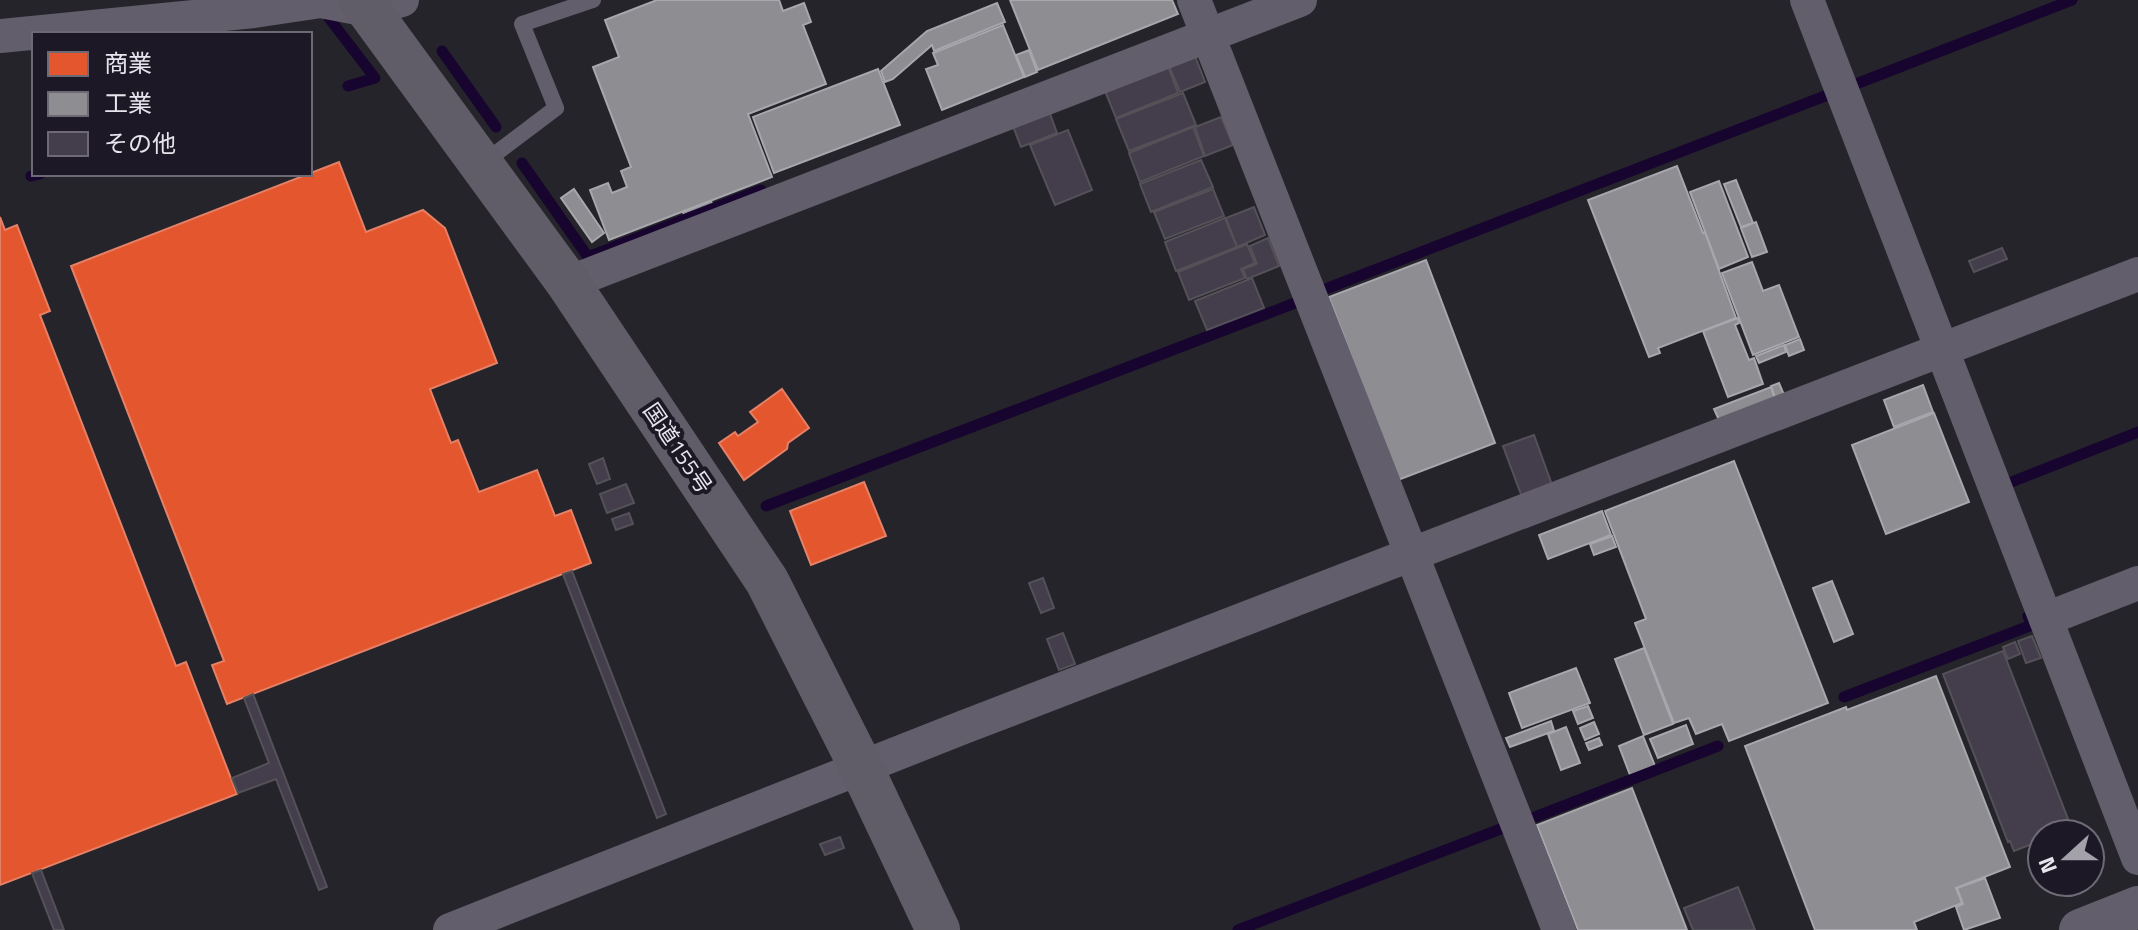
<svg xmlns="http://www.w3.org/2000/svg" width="2138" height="930" font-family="'Titillium Web','Noto Sans JP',sans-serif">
	<rect width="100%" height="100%" fill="#26242b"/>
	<g fill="#e4572e" stroke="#e58167" stroke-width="2">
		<polygon points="339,162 366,232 423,210 445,228 497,363 430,389 451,443 458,440 479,492 537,470 555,516 571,510 591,563 227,704 212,665 224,661 71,266"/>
		<polygon points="0,217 5,230 17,225 50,311 40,315 176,666 186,662 237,794 0,885"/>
		<polygon points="782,389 809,428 788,443 787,449 744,480 719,443 735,432 738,436 758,422 750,412"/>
		<polygon points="864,482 886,536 811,565 790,511"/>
	</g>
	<g fill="#8d8d92" stroke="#a8a7ad" stroke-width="2">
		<polygon points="657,0 779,0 783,11 804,3 811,22 803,25 826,84 748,114 772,177 609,240 590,190 608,183 612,193 627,187 621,171 631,167 593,67 619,57 605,20"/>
		<polygon points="1010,0 1172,0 1178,14 1038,70"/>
		<polygon points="997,3 1005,22 934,51 932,45 893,79 885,82 881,71 927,31"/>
		<polygon points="1003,25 1024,77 942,110 926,69 938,65 933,53"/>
		<polygon points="1029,50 1037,72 1025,77 1016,55"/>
		<polygon points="878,69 900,125 774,173 753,117"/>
		<polygon points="1677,166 1703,233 1705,232 1736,318 1658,348 1660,353 1649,357 1588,200"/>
		<polygon points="1736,180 1753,223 1741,227 1724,184"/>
		<polygon points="1719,181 1748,257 1719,269 1690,192"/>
		<polygon points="574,189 604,233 592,242 561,198"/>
		<polygon points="711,201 713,206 685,217 683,212"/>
		<polygon points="1756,222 1767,252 1752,257 1741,228"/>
		<polygon points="1426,260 1495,443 1398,480 1329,297"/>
		<polygon points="1752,262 1763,291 1779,285 1799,337 1753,355 1722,273"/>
		<polygon points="1738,318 1739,323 1735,325 1749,360 1754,358 1763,384 1728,397 1703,331"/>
		<polygon points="1800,339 1804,350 1789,356 1785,345"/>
		<polygon points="1784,345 1786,352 1759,363 1756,356"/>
		<polygon points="1779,383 1784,395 1775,398 1771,386"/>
		<polygon points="1923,385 1933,412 1894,427 1884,400"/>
		<polygon points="1771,387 1775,399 1719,420 1714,409"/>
		<polygon points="1934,413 1969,502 1886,534 1852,445"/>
		<polygon points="1734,461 1828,703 1729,741 1722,724 1696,734 1689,718 1674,723 1635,623 1646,619 1605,511"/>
		<polygon points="1602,511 1611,535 1548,559 1539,535"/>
		<polygon points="1612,536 1616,547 1594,555 1590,544"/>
		<polygon points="1832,581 1853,634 1834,642 1813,588"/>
		<polygon points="1644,648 1673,724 1644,735 1615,659"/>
		<polygon points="1576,668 1590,703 1522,728 1509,693"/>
		<polygon points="1936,676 2010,867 1956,888 1962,903 1914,922 1917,930 1815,930 1745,746 1846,707 1847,710"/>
		<polygon points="1588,706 1593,718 1578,724 1573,711"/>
		<polygon points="1551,721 1554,731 1510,747 1506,738"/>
		<polygon points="1594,722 1599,734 1585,740 1580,728"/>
		<polygon points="1686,725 1693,744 1658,758 1650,739"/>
		<polygon points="1566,727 1580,763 1561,770 1548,734"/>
		<polygon points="1643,736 1655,766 1630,775 1619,746"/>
		<polygon points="1599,738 1602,745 1589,750 1586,743"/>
		<polygon points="1632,788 1687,930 1578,930 1537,825"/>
		<polygon points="1985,878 2000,918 1964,930 1956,907 1963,904 1957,888"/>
	</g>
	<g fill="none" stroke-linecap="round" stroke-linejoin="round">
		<g stroke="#17052f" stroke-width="11">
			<polyline points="329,18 375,78 348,86"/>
			<polyline points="442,51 496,127"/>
			<polyline points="1856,84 2072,0"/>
			<polyline points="522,163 588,257 761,190"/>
			<polyline points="31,176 40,174"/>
			<polyline points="1328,288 1825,96"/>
			<polyline points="2009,483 2138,432"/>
			<polyline points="766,506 1300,301"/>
			<polyline points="1844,697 2032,625 2028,616"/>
			<polyline points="1535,817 1718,746"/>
			<polyline points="1238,930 1503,828"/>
		</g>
	</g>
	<g fill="#433d4c" stroke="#545258" stroke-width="2">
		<polygon points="1195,56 1205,82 1180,92 1169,66"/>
		<polygon points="1168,66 1178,93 1116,118 1105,91"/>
		<polygon points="1183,93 1196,125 1129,151 1116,119"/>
		<polygon points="1049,111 1057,133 1021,147 1013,126"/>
		<polygon points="1221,117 1233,145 1205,156 1195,127"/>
		<polygon points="1193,127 1204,156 1140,182 1129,153"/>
		<polygon points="1068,130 1092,190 1055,205 1030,145"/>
		<polygon points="1201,160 1213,187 1151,212 1140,184"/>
		<polygon points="1213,189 1224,216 1165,239 1154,212"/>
		<polygon points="1254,207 1265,235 1237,247 1226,218"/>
		<polygon points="1225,218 1237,247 1176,271 1165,242"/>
		<polygon points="1268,238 1279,266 1247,279 1243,269 1257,264 1250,246"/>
		<polygon points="1247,244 1255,263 1241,269 1245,278 1189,300 1178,272"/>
		<polygon points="2002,248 2007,259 1974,272 1969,261"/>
		<polygon points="1252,278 1264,308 1207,330 1195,301"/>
		<polygon points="1534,435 1552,485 1522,497 1503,446"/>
		<polygon points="603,458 610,479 597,484 589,464"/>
		<polygon points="626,484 634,503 607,513 600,494"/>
		<polygon points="629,513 633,524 616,530 612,519"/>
		<polygon points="572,571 666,814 657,818 563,574"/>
		<polygon points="1043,578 1054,608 1041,613 1029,583"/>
		<polygon points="1063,633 1075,664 1059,670 1047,639"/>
		<polygon points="2032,636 2041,658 2026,663 2018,641"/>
		<polygon points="2015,642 2020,654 2008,659 2003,647"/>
		<polygon points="2003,651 2068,819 2038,831 2042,840 2014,851 2010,841 2008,842 1943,674"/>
		<polygon points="253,694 327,887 319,890 276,779 238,793 232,778 269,763 244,698"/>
		<polygon points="840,837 844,848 825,855 820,844"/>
		<polygon points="41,870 64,930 54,930 32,873"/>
		<polygon points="1738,887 1755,930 1693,930 1684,908"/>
	</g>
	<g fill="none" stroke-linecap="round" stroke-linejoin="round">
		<polyline stroke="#625e6c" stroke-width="16" points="482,164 556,108 522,24 593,0"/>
		<g stroke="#625e6c" stroke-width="34">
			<polyline points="1194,0 1559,930"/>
			<polyline points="1807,0 2138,858"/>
			<polyline points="0,36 254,11 321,1 368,10 402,0"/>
			<polyline points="568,283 1300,0"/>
			<polyline points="2046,619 2138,583"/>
			<polyline points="450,930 964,727 2138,274"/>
		</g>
		<polyline stroke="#625e6c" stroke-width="42" points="2080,930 2138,907"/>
		<polyline stroke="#605c68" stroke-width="44" points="361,0 568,283 767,581 861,767 938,930"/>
	</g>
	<g text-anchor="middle" stroke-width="8" stroke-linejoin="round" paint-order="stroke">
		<g font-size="22" fill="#e7e4ed" stroke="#1c1825">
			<text transform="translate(678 448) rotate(56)" y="8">国道155号</text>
		</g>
	</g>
	<rect x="32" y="32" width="280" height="144" fill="#1c1825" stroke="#6d6a75" stroke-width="2"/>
	<rect x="48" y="52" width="40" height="24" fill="#e4572e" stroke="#6d6a75" stroke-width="2"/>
	<text x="104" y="72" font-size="24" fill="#e7e4ed">商業</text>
	<rect x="48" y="92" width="40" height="24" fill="#8d8d92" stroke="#6d6a75" stroke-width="2"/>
	<text x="104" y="112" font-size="24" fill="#e7e4ed">工業</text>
	<rect x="48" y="132" width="40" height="24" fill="#433d4c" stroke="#6d6a75" stroke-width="2"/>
	<text x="104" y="152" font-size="24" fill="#e7e4ed">その他</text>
	<g transform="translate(2066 858) rotate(249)"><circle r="38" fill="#1c1825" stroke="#6d6a75" stroke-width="2"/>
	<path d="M0-6L14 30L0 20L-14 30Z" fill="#a3a1a9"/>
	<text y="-12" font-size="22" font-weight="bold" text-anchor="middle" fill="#e7e4ed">N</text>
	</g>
</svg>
